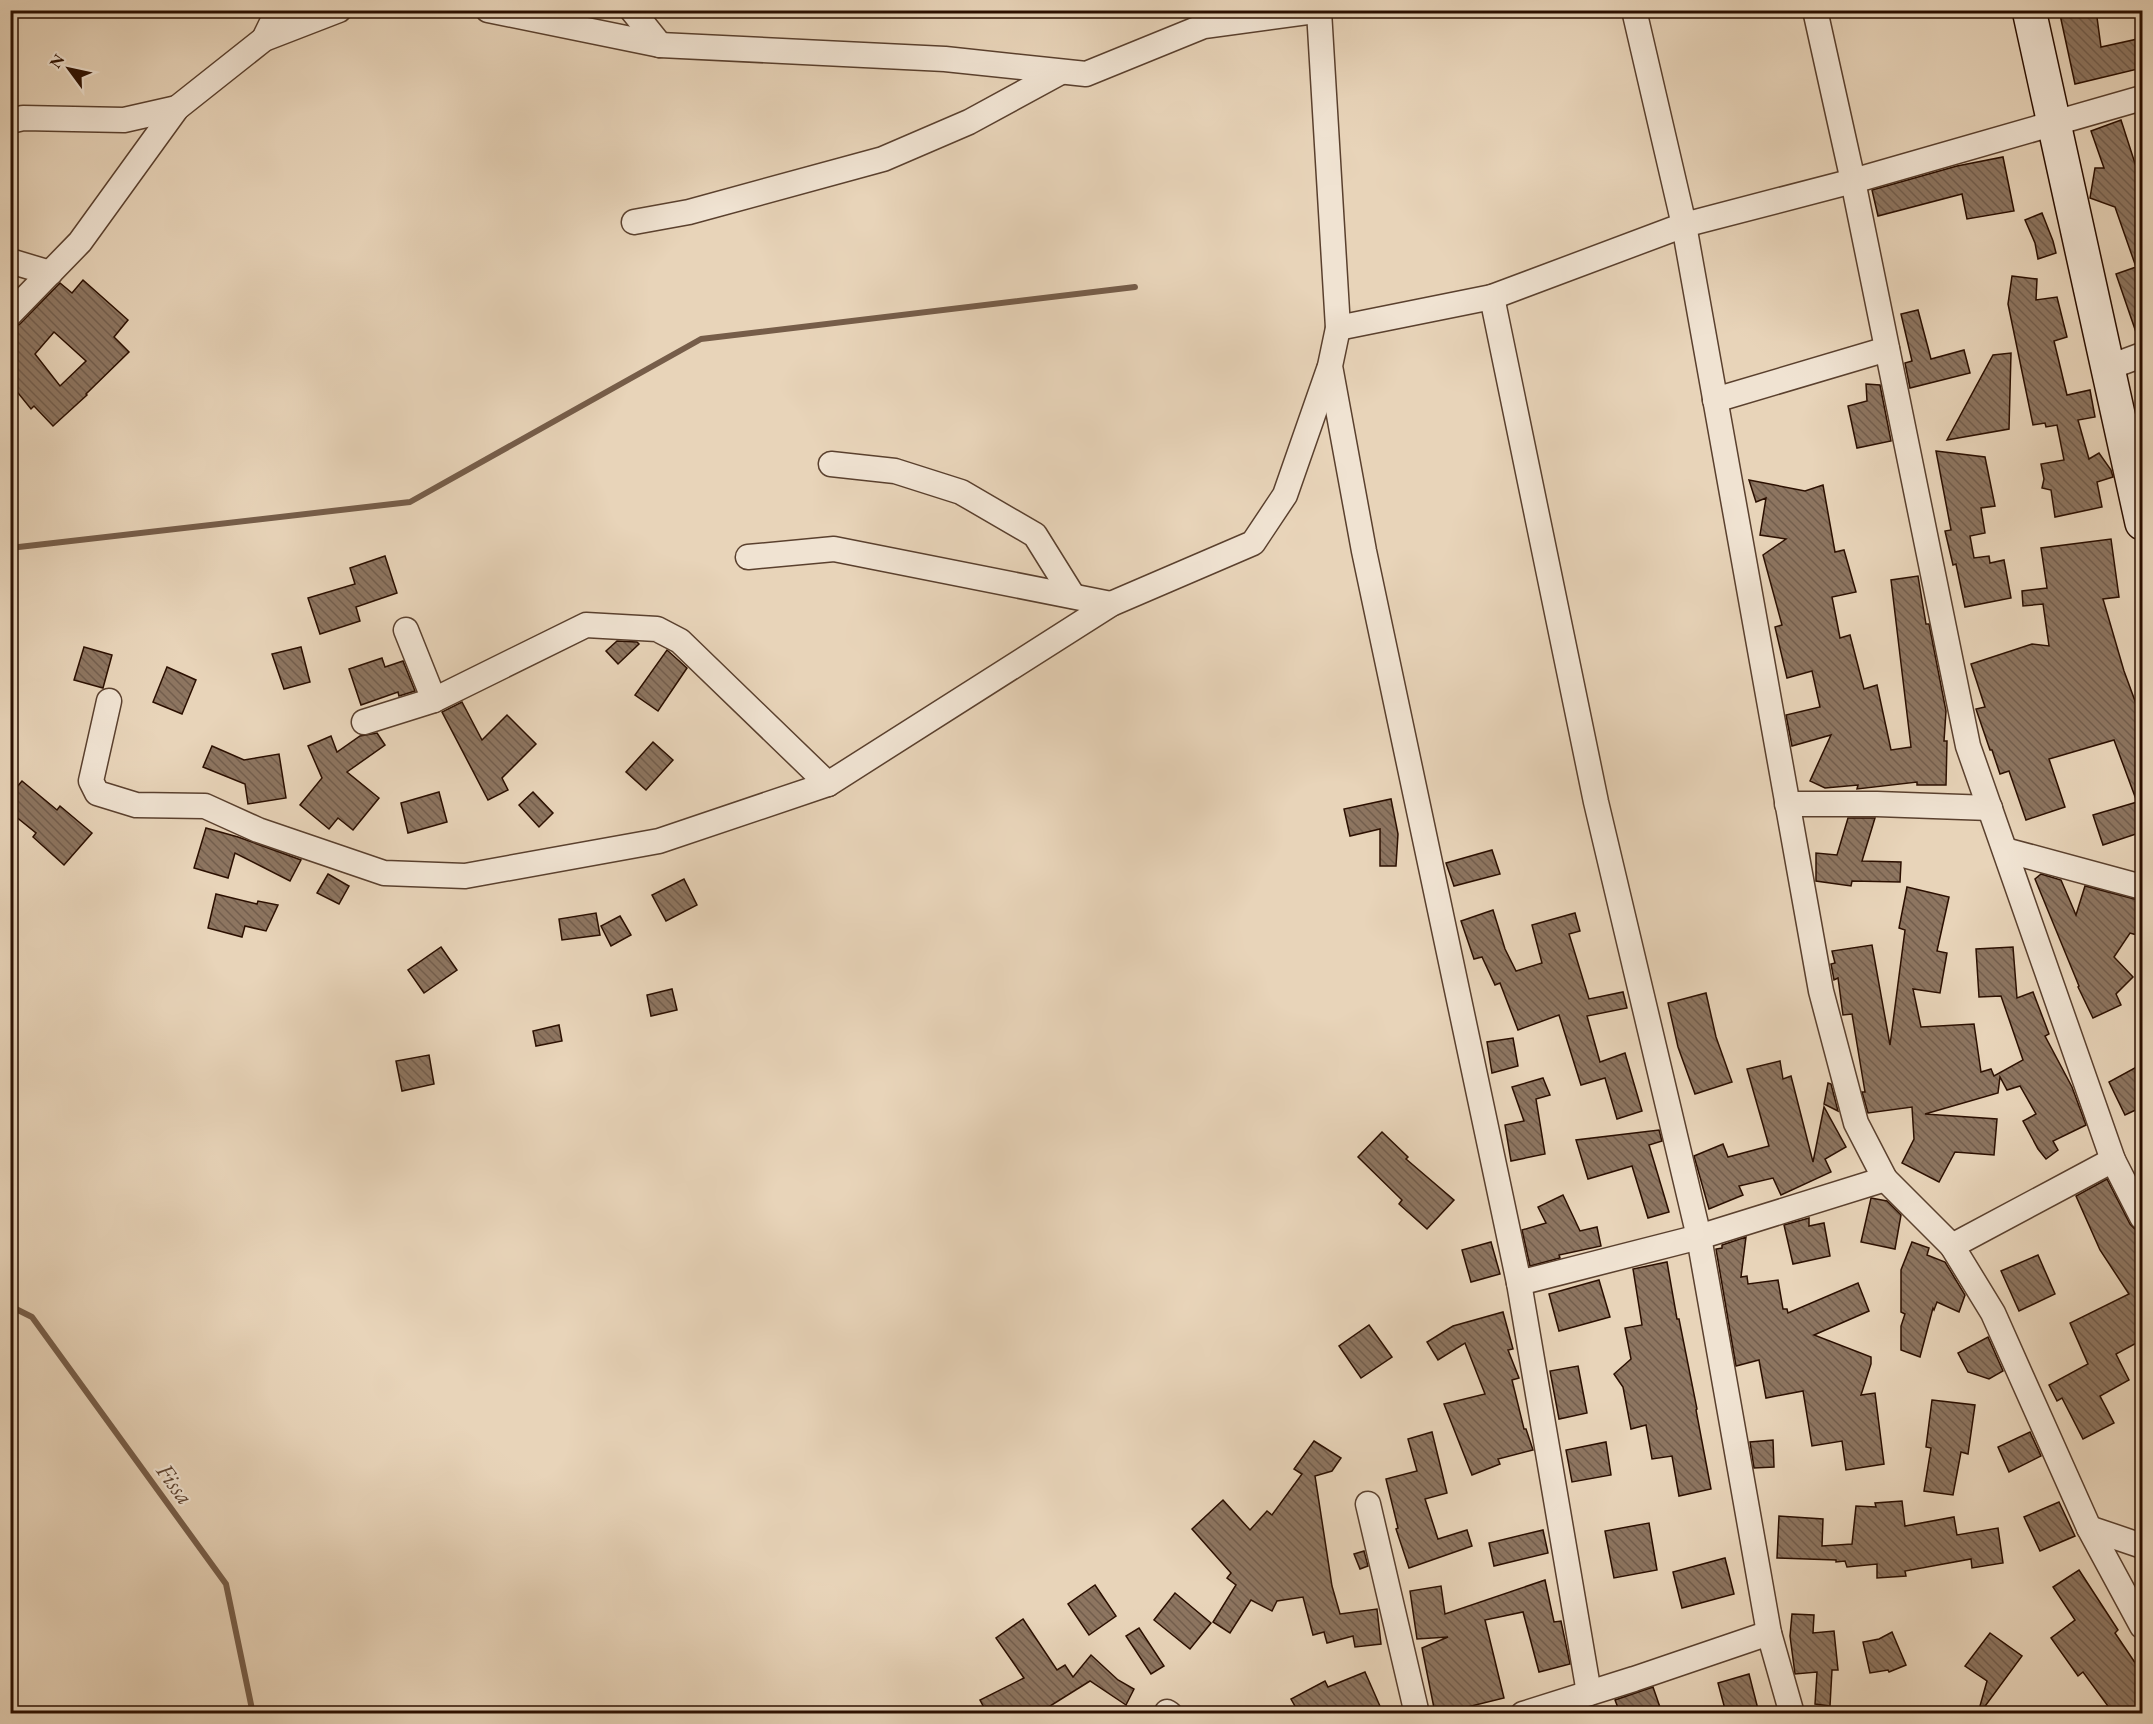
<svg xmlns="http://www.w3.org/2000/svg" width="2153" height="1724" font-family="'EB Garamond',serif">
	<defs>
		<pattern id="building-back-hatch" width="6" height="6" patternUnits="userSpaceOnUse" patternTransform="scale(1.5)"><rect width="6" height="6" fill="#8d7560"/><path d="M-1 5l2 2M0 0l6 6M5-1l2 2" fill="none" stroke="#735e4d"/></pattern>
	</defs>
	<rect width="100%" height="100%" fill="#e8d4b9"/>
	<filter id="stains"><feTurbulence type="fractalNoise" baseFrequency=".00333" numOctaves="4"/><feColorMatrix values="0 0 0 0 .2 0 0 0 0 .09 0 0 0 0 .02 0 0 0 .5 -.17"/></filter>
	<radialGradient id="worn" r=".72"><stop offset=".6" stop-color="#630" stop-opacity="0"/><stop offset="1" stop-color="#630" stop-opacity=".3"/></radialGradient>
	<g fill="none" stroke-linecap="round" stroke-linejoin="round">
		<g stroke="#765d49" stroke-width="6">
			<polyline points="10,548 410,502 701,339 1135,287"/>
			<polyline points="10,1306 32,1317 226,1584 253,1714"/>
		</g>
	</g>
	<g fill="url(#building-back-hatch)" stroke="#2b0f00" stroke-width="1.5" fill-rule="evenodd">
		<polygon points="2059,10 2096,10 2101,47 2142,38 2142,68 2075,84"/>
		<polygon points="2121,120 2142,185 2142,341 2139,341 2116,274 2136,267 2115,207 2090,198 2095,168 2104,168 2091,131"/>
		<polygon points="2003,157 2014,211 1967,219 1962,194 1878,216 1872,190 1957,166"/>
		<polygon points="2042,213 2053,241 2056,253 2038,259 2035,243 2025,220"/>
		<polygon points="2012,276 2037,279 2036,300 2057,297 2067,337 2054,341 2067,395 2090,390 2095,417 2078,420 2089,459 2099,453 2111,470 2113,477 2097,482 2102,507 2055,517 2051,490 2042,488 2044,479 2041,464 2064,460 2057,425 2046,427 2045,423 2033,425 2008,304"/>
		<path d="M83 280 128 320 114 337 129 352 86 394 87 395 53 426 34 406 31 409 10 383V329L20 324 60 283 72 293ZM54 332 86 361 60 386 35 354Z"/>
		<polygon points="1918,310 1931,359 1964,350 1970,373 1910,388 1905,363 1912,361 1901,314"/>
		<polygon points="2011,353 2009,429 1947,440 1993,355"/>
		<polygon points="1866,384 1880,385 1891,441 1857,448 1848,406 1867,401"/>
		<polygon points="1936,451 1985,457 1995,506 1981,508 1985,533 1970,536 1974,558 1989,556 1990,563 2004,560 2011,598 1965,607 1956,564 1953,565 1945,531 1951,530"/>
		<polygon points="1749,480 1805,491 1823,485 1835,552 1844,550 1856,592 1832,597 1840,638 1850,635 1864,689 1877,685 1891,750 1911,747 1891,580 1918,576 1926,624 1929,624 1946,711 1944,741 1947,741 1946,785 1917,785 1917,782 1857,789 1858,785 1825,788 1810,781 1831,735 1792,746 1786,715 1820,707 1812,671 1787,678 1775,627 1782,625 1763,555 1786,539 1760,535 1766,498 1756,502"/>
		<polygon points="2111,539 2119,597 2103,599 2124,671 2142,720 2142,832 2103,845 2093,815 2137,802 2114,740 2049,759 2065,807 2026,820 2009,771 2000,774 1992,750 1990,750 1976,709 1985,707 1971,664 2032,644 2049,646 2043,604 2023,606 2022,591 2047,588 2041,548"/>
		<polygon points="385,556 397,593 356,607 360,621 320,634 308,598 355,584 350,568"/>
		<polygon points="617,641 637,642 639,644 618,664 606,651"/>
		<polygon points="84,647 112,655 103,688 74,680"/>
		<polygon points="301,647 310,682 284,689 272,654"/>
		<polygon points="667,650 687,668 658,711 635,695"/>
		<polygon points="382,658 385,667 403,661 415,691 399,696 398,692 361,705 349,669"/>
		<polygon points="167,667 196,680 182,714 153,702"/>
		<polygon points="462,702 482,740 507,715 536,744 502,778 508,790 488,800 442,712"/>
		<polygon points="377,733 385,745 347,772 379,798 353,830 338,818 329,829 300,805 322,778 308,746 331,736 337,752 360,736"/>
		<polygon points="653,742 673,760 646,790 626,772"/>
		<polygon points="212,746 244,760 279,754 286,798 248,804 245,784 203,767"/>
		<polygon points="22,781 57,810 60,806 92,833 64,865 33,837 36,833 10,812 10,795"/>
		<polygon points="439,792 447,822 408,833 401,803"/>
		<polygon points="533,792 553,813 539,827 519,805"/>
		<polygon points="1391,799 1398,834 1396,866 1380,866 1380,829 1350,836 1344,809"/>
		<polygon points="1848,818 1875,818 1862,861 1901,862 1900,882 1852,881 1851,886 1816,881 1816,853 1837,855"/>
		<polygon points="206,828 238,837 301,860 290,881 235,853 228,878 194,868"/>
		<polygon points="1492,850 1500,874 1454,886 1446,863"/>
		<polygon points="328,874 349,886 339,904 317,893"/>
		<polygon points="2041,874 2061,880 2076,915 2085,886 2142,901 2142,918 2137,935 2130,933 2114,957 2133,977 2116,994 2121,1005 2093,1018 2078,987 2079,986 2035,879"/>
		<polygon points="684,879 697,905 666,921 652,895"/>
		<polygon points="1907,887 1949,897 1937,951 1947,953 1940,993 1913,989 1921,1027 1974,1024 1981,1072 1991,1069 1994,1076 2023,1060 2001,996 1979,997 1976,949 2013,947 2017,998 2033,992 2049,1034 2045,1036 2072,1087 2086,1125 2053,1141 2058,1150 2046,1159 2038,1149 2023,1121 2036,1114 2020,1086 2007,1090 2000,1077 1998,1093 1925,1114 1997,1119 1994,1155 1955,1152 1939,1182 1902,1163 1914,1139 1912,1107 1868,1113 1862,1092 1865,1092 1852,1014 1843,1015 1838,978 1834,980 1831,964 1835,963 1832,951 1872,945 1890,1045 1905,930 1899,928"/>
		<polygon points="216,894 257,904 258,901 278,905 266,931 245,926 242,937 208,928"/>
		<polygon points="1493,910 1505,949 1516,971 1542,963 1532,925 1575,913 1580,931 1569,934 1589,999 1623,992 1627,1008 1587,1016 1600,1062 1625,1053 1642,1111 1617,1119 1605,1078 1581,1085 1559,1015 1518,1030 1500,983 1495,985 1482,957 1474,959 1461,921"/>
		<polygon points="596,913 600,935 562,940 559,919"/>
		<polygon points="620,916 631,935 611,946 601,926"/>
		<polygon points="441,947 457,970 424,993 408,970"/>
		<polygon points="672,989 677,1010 651,1016 647,995"/>
		<polygon points="1706,993 1716,1037 1732,1082 1695,1094 1678,1047 1668,1003"/>
		<polygon points="559,1025 562,1041 536,1046 533,1031"/>
		<polygon points="1513,1038 1518,1066 1492,1073 1487,1042"/>
		<polygon points="429,1055 434,1084 402,1091 396,1061"/>
		<polygon points="1780,1061 1783,1079 1791,1076 1813,1162 1824,1107 1846,1147 1825,1159 1831,1172 1781,1195 1773,1178 1739,1186 1743,1195 1709,1209 1694,1156 1723,1144 1728,1157 1769,1146 1747,1069"/>
		<polygon points="2142,1064 2142,1107 2125,1115 2109,1082"/>
		<polygon points="1543,1078 1550,1095 1536,1099 1545,1154 1511,1161 1505,1125 1524,1121 1512,1087"/>
		<polygon points="1828,1083 1831,1084 1838,1111 1824,1104"/>
		<polygon points="1659,1130 1662,1141 1649,1145 1669,1212 1648,1218 1632,1166 1588,1179 1576,1140"/>
		<polygon points="1382,1132 1408,1157 1406,1159 1454,1200 1427,1229 1399,1204 1402,1200 1358,1157"/>
		<polygon points="2107,1179 2130,1224 2135,1229 2142,1231 2142,1340 2116,1354 2129,1380 2100,1396 2114,1423 2083,1439 2062,1398 2057,1401 2049,1385 2088,1364 2070,1323 2129,1294 2100,1250 2076,1196"/>
		<polygon points="1563,1195 1580,1231 1597,1227 1601,1246 1559,1255 1560,1258 1530,1266 1522,1230 1546,1223 1538,1207"/>
		<polygon points="1871,1198 1887,1201 1901,1215 1895,1249 1861,1242"/>
		<polygon points="1809,1218 1809,1226 1824,1223 1830,1256 1793,1264 1784,1225"/>
		<polygon points="1746,1237 1741,1277 1747,1276 1748,1284 1778,1280 1783,1309 1787,1309 1788,1313 1858,1283 1869,1311 1814,1335 1871,1357 1871,1364 1861,1395 1875,1393 1884,1464 1846,1470 1842,1441 1812,1446 1803,1391 1766,1398 1759,1360 1736,1366 1716,1249 1722,1248 1722,1245"/>
		<polygon points="1491,1242 1500,1274 1471,1282 1462,1250"/>
		<polygon points="1912,1242 1929,1248 1927,1255 1945,1262 1965,1295 1959,1312 1937,1302 1934,1310 1933,1308 1920,1357 1901,1350 1901,1326 1905,1314 1901,1312 1901,1270"/>
		<polygon points="2038,1255 2055,1294 2019,1311 2001,1271"/>
		<polygon points="1667,1262 1677,1319 1679,1319 1697,1409 1696,1410 1711,1489 1679,1496 1672,1456 1652,1459 1646,1425 1631,1429 1623,1387 1614,1374 1631,1359 1625,1328 1642,1325 1633,1269"/>
		<polygon points="1599,1280 1610,1317 1559,1331 1549,1294"/>
		<polygon points="1503,1312 1513,1349 1508,1350 1519,1378 1512,1380 1524,1429 1526,1429 1533,1450 1498,1459 1500,1464 1472,1475 1444,1404 1485,1394 1465,1343 1438,1360 1427,1342 1453,1326"/>
		<polygon points="1369,1325 1392,1357 1361,1378 1339,1346"/>
		<polygon points="1988,1337 2003,1371 1989,1379 1968,1372 1958,1353"/>
		<polygon points="1578,1366 1587,1413 1559,1419 1550,1371"/>
		<polygon points="1932,1400 1975,1405 1968,1454 1961,1452 1953,1495 1924,1491 1931,1448 1926,1447"/>
		<polygon points="1432,1432 1447,1493 1425,1499 1438,1539 1467,1530 1472,1546 1409,1568 1396,1529 1398,1528 1386,1479 1417,1471 1408,1439"/>
		<polygon points="2030,1432 2041,1456 2009,1472 1998,1447"/>
		<polygon points="1773,1440 1774,1467 1754,1468 1750,1442"/>
		<polygon points="1314,1441 1341,1458 1332,1471 1315,1476 1332,1586 1340,1614 1377,1609 1381,1644 1355,1647 1353,1636 1327,1643 1324,1632 1313,1635 1303,1597 1277,1601 1272,1611 1251,1600 1230,1633 1213,1622 1236,1585 1227,1578 1231,1573 1192,1529 1223,1500 1250,1530 1267,1511 1272,1515 1302,1474 1294,1469"/>
		<polygon points="1606,1442 1611,1475 1572,1482 1566,1450"/>
		<polygon points="1902,1501 1905,1526 1954,1517 1957,1535 1998,1528 2003,1563 1972,1568 1971,1559 1905,1571 1906,1576 1877,1578 1877,1564 1847,1567 1845,1561 1836,1562 1836,1560 1777,1558 1779,1516 1823,1519 1822,1546 1852,1544 1856,1506 1876,1507 1875,1503"/>
		<polygon points="2059,1502 2075,1536 2040,1551 2024,1517"/>
		<polygon points="1649,1523 1657,1570 1614,1578 1605,1531"/>
		<polygon points="1543,1530 1548,1553 1494,1566 1489,1543"/>
		<polygon points="1364,1551 1368,1566 1360,1569 1354,1554"/>
		<polygon points="1725,1558 1734,1594 1682,1608 1673,1572"/>
		<polygon points="2079,1570 2118,1630 2115,1633 2142,1673 2142,1713 2113,1713 2083,1672 2078,1676 2051,1638 2075,1620 2053,1587"/>
		<polygon points="1545,1580 1554,1622 1561,1621 1570,1664 1539,1672 1523,1612 1485,1620 1504,1698 1443,1713 1435,1713 1422,1648 1448,1637 1417,1639 1410,1591 1441,1586 1445,1614"/>
		<polygon points="1095,1585 1116,1616 1089,1635 1068,1604"/>
		<polygon points="1175,1593 1211,1623 1190,1649 1154,1620"/>
		<polygon points="1792,1614 1814,1615 1813,1633 1834,1631 1838,1670 1832,1670 1830,1706 1815,1704 1817,1672 1795,1674 1790,1636"/>
		<polygon points="1023,1619 1057,1670 1065,1665 1073,1677 1091,1655 1118,1680 1134,1689 1126,1705 1090,1681 1039,1713 987,1713 980,1700 1024,1678 996,1638"/>
		<polygon points="1139,1628 1164,1666 1151,1674 1126,1636"/>
		<polygon points="1892,1632 1906,1665 1889,1672 1888,1670 1870,1673 1863,1642 1879,1639"/>
		<polygon points="1990,1633 2022,1656 1980,1713 1978,1713 1987,1681 1965,1666"/>
		<polygon points="1365,1672 1383,1713 1299,1713 1291,1699 1325,1681 1328,1687"/>
		<polygon points="1749,1674 1759,1713 1726,1713 1718,1683"/>
		<polygon points="1653,1687 1662,1713 1620,1713 1615,1700"/>
	</g>
	<g fill="none" stroke-linecap="round" stroke-linejoin="round">
		<g stroke="#5a402e" stroke-width="27">
			<g id="minor">
				<polyline points="488,10 660,45 945,59 1086,74 1204,26 1322,10"/>
				<polyline points="632,10 660,45"/>
				<polyline points="1634,10 1684,225 1821,991 1856,1123 1885,1179 1952,1246 1993,1313 2089,1528 2142,1626"/>
				<polyline points="1815,10 1853,181 1968,746 2113,1160 2142,1217"/>
				<polyline points="1319,11 1338,328 1330,366 1364,551 1519,1283 1589,1693"/>
				<polyline points="264,39 278,10"/>
				<polyline points="10,121 23,118 124,120 177,108"/>
				<polyline points="634,222 689,212 883,159 969,122 1061,72"/>
				<polyline points="10,261 50,273"/>
				<polyline points="1492,297 1596,802 1699,1237 1769,1633 1792,1714"/>
				<polyline points="10,314 80,242 177,108 264,39 339,10"/>
				<polyline points="1338,328 1492,297 1684,225 1853,181 2142,98"/>
				<polyline points="2107,368 2142,355"/>
				<polyline points="1715,400 1887,349"/>
				<polyline points="831,464 895,471 961,492 1035,535 1073,596"/>
				<polyline points="748,557 834,549 1111,604"/>
				<polyline points="406,630 434,700"/>
				<polyline points="109,701 91,781 97,793 136,805 205,806 258,830 384,873 465,876 659,841 828,784 1111,604 1253,543 1285,495 1329,369"/>
				<polyline points="364,722 434,700 586,625 657,629 680,641 828,784"/>
				<polyline points="1787,804 1877,804 1990,808"/>
				<polyline points="2005,850 2142,887"/>
				<polyline points="1952,1246 2113,1160"/>
				<polyline points="1519,1283 1699,1237 1885,1179"/>
				<polyline points="1368,1504 1417,1714"/>
				<polyline points="2089,1528 2142,1546"/>
				<polyline points="1167,1712 1170,1714"/>
				<polyline points="1523,1714 1634,1679 1769,1633"/>
			</g>
		</g>
		<g stroke="#2b0f00" stroke-width="36">
			<polyline id="secondary" points="2029,10 2142,523"/>
		</g>
		<use href="#minor" stroke="#f0e3d2" stroke-width="24"/>
		<use href="#secondary" stroke="#f0e3d2" stroke-width="33"/>
	</g>
	<g text-anchor="middle" stroke-width="4.5" stroke-linejoin="round" paint-order="stroke">
		<g font-size="24" font-style="italic" fill="#5d4331" stroke="#f0e3d2">
			<text transform="translate(175 1484) rotate(54)" y="8">Fissa</text>
		</g>
	</g>
	<rect width="2153" height="1724" fill="none" stroke="#e8d4b9" stroke-width="36"/>
	<rect x="12" y="12" width="2129" height="1700" fill="none" stroke="#2b0f00" stroke-width="3"/>
	<rect x="18" y="18" width="2117" height="1688" fill="none" stroke="#2b0f00" stroke-width="1.5"/>
	<g transform="translate(69 69) rotate(303)" stroke="#f0e3d2" stroke-width="4.5" paint-order="stroke">
	<path d="M0-4.5L10 22L0 15L-10 22Z" fill="#2b0f00"/>
	<text y="-9" font-size="16" font-weight="bold" text-anchor="middle" fill="#2b0f00">N</text>
	</g>
	<rect width="100%" height="100%" filter="url(#stains)"/>
	<rect width="100%" height="100%" fill="url(#worn)"/>
</svg>
